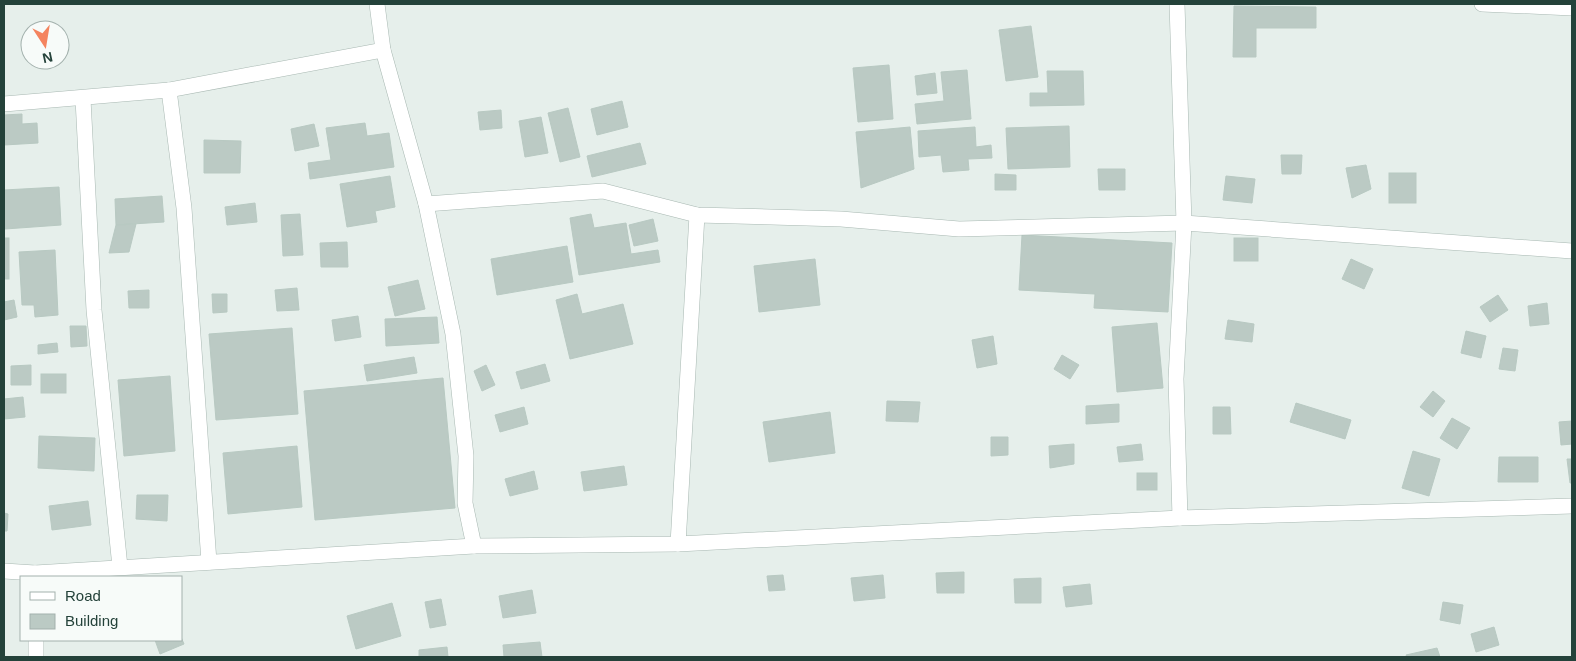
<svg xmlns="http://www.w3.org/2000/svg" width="1576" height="661" font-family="Arial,sans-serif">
	<rect width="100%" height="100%" fill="#e6efeb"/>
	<g fill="#bbcac4" stroke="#b8c9c2">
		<polygon points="1234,6 1316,7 1316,28 1256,28 1256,57 1233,57"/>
		<polygon points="1031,26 1038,77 1006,81 999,30"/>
		<polygon points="889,65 893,119 858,122 853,68"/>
		<polygon points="967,70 971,119 917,124 915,104 944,101 941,72"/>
		<polygon points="1047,71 1083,71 1084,105 1030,106 1030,93 1048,93"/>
		<polygon points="935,73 937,93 917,95 915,76"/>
		<polygon points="622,101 628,127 597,135 591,109"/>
		<polygon points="568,108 580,157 560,162 548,113"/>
		<polygon points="501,110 502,128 480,130 478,112"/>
		<polygon points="22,114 22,124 37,123 38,143 4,145 4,115"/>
		<polygon points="541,117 548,153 525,157 519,121"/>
		<polygon points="365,123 367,136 389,133 394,167 310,179 308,163 331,160 326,128"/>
		<polygon points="314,124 319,146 295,151 291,129"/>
		<polygon points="1069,126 1070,167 1008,169 1006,128"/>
		<polygon points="910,127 914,169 861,188 856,132"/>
		<polygon points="975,127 976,147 991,145 992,158 968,159 969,170 943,172 941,155 919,157 918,131"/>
		<polygon points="204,140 241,141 240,173 204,173"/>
		<polygon points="640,143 646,164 592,177 587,156"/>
		<polygon points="1281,155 1302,155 1301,174 1282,174"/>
		<polygon points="1366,165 1371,189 1352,198 1346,168"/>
		<polygon points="1098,169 1125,169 1125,190 1099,190"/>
		<rect x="1389" y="173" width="27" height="30"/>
		<polygon points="995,174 1016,175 1016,190 995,190"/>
		<polygon points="390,176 395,207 375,211 377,222 347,227 340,184"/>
		<polygon points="1226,176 1255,179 1252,203 1223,200"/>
		<polygon points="59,187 61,225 5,229 4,190"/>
		<polygon points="162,196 164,222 116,225 115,199"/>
		<polygon points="255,203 257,222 227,225 225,207"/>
		<polygon points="300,214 303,255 283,256 281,215"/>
		<polygon points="591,214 594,228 626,223 631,254 658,250 660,262 579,275 570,218"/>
		<polygon points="653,219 658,241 634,246 629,225"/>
		<polygon points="136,224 129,252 109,253 116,225"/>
		<polygon points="1022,235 1172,243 1168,312 1094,308 1095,294 1019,290"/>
		<rect x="4" y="238" width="5" height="41"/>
		<rect x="1234" y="238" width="24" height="23"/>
		<polygon points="347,242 348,267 321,267 320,243"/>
		<polygon points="567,246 573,282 497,295 491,259"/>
		<polygon points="55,250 58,315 35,317 34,305 22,305 19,252"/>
		<polygon points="815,259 820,305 759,312 754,266"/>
		<polygon points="1351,259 1373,269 1364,289 1342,279"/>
		<polygon points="418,280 425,309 395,316 388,287"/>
		<polygon points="297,288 299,310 277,311 275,290"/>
		<polygon points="149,290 149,308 129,308 128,291"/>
		<polygon points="212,294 227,294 227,312 213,313"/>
		<polygon points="577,294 582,314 623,304 633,344 570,359 556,300"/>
		<polygon points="1498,295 1508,310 1490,322 1480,307"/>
		<polygon points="14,300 17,317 4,320 4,302"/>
		<polygon points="1547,303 1549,324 1530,326 1528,306"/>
		<polygon points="358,316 361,337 335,341 332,320"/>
		<polygon points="437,317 439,343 386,346 385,319"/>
		<polygon points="1228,320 1254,324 1252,342 1225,339"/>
		<polygon points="1157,323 1163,388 1117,392 1112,327"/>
		<polygon points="70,326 86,326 87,346 71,347"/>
		<polygon points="292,328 298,414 216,420 209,334"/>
		<polygon points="1466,331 1486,336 1481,358 1461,353"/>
		<polygon points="993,336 997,364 977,368 972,340"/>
		<polygon points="57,343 58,352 38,354 38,345"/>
		<polygon points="1503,348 1518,350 1515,371 1499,369"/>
		<polygon points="1062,355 1079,365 1070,379 1054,369"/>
		<polygon points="414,357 417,373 367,381 364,365"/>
		<polygon points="545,364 550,381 521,389 516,372"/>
		<polygon points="31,365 31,385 11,385 11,366"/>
		<polygon points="486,365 495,385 482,391 474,371"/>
		<rect x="41" y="374" width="25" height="19"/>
		<polygon points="170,376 175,451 124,456 118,380"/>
		<polygon points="443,378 455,508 315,520 304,391"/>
		<polygon points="1433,391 1445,401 1433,417 1420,407"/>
		<polygon points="23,397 25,417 4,419 4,399"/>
		<polygon points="887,401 920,402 918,422 886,421"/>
		<polygon points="1296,403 1351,420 1345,439 1290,422"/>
		<polygon points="1119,404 1119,422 1086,424 1086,406"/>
		<polygon points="524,407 528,424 500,432 495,415"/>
		<polygon points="1213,407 1230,407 1231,434 1213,434"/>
		<polygon points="830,412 835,453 769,462 763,422"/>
		<polygon points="1452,418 1470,428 1457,449 1440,438"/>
		<polygon points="1572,421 1572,444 1561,445 1559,422"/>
		<polygon points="39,436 95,438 94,471 38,468"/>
		<polygon points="991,437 1008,437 1008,455 991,456"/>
		<polygon points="1074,444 1074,464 1050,468 1049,446"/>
		<polygon points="1141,444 1143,460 1119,462 1117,447"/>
		<polygon points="297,446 302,507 228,514 223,453"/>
		<polygon points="1413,451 1440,459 1429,496 1402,488"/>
		<polygon points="1499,457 1538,457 1538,482 1498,482"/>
		<polygon points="1567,459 1572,459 1572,483 1570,483"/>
		<polygon points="624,466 627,485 584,491 581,472"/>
		<polygon points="534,471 538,489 510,496 505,479"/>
		<rect x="1137" y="473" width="20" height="17"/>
		<polygon points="137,495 168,495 167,521 136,519"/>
		<polygon points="88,501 91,525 52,530 49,506"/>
		<polygon points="4,513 8,514 7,531 4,531"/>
		<polygon points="964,572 964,593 937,593 936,573"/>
		<polygon points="783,575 785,590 769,591 767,576"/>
		<polygon points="883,575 885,598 854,601 851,578"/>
		<polygon points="1041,578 1041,603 1015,603 1014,579"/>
		<polygon points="1090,584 1092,604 1066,607 1063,587"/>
		<polygon points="532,590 536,613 503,618 499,596"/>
		<polygon points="441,599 446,625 430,628 425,602"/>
		<polygon points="1443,602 1463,605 1460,624 1440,620"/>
		<polygon points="392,603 401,636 356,649 347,616"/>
		<polygon points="1494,627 1499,645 1476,652 1471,634"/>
		<polygon points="181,637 184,644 160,654 155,640 181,640"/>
		<polygon points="540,642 542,657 504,657 503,645"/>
		<polygon points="447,647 448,657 419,657 419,650"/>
		<polygon points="1437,648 1440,657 1407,657 1406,655"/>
	</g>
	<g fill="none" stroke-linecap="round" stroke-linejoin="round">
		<g stroke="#a8b8b2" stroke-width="16">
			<g id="minor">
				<polyline points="377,4 383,50 426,204 453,334 466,456 465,503 474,546 678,544 1180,518"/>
				<polyline points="1177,4 1184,223 1176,379 1180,518 1572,506"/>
				<polyline points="1482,4 1572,8"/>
				<polyline points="169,90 184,208 209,562"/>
				<polyline points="83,99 94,310 120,567"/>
				<polyline points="4,104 169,90 383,50"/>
				<polyline points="426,204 603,191 697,215 841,219 959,229 1184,223 1572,251"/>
				<polyline points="678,544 697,215"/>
				<polyline points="4,571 35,573 35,577"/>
				<polyline points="35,573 474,546"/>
				<polyline points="36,640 36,657"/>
			</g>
		</g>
		<use href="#minor" stroke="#fff" stroke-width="15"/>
	</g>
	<rect width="1576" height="661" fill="none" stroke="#24423a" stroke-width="10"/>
	<rect x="20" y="576" width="162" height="65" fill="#f7fbf9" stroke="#a3b1ad"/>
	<rect x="30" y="592" width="25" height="8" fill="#ffffff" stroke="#a3b1ad"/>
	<text x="65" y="601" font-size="15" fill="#24423a">Road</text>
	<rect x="30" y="614" width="25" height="15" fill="#bbcac4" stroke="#a3b1ad"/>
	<text x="65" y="626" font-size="15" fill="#24423a">Building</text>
	<g transform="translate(45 45) rotate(168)"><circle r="24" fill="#f7fbf9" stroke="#a3b1ad"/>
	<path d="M0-4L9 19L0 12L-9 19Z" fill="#f4845f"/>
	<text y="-8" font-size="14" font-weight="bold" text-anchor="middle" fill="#24423a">N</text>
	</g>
</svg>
